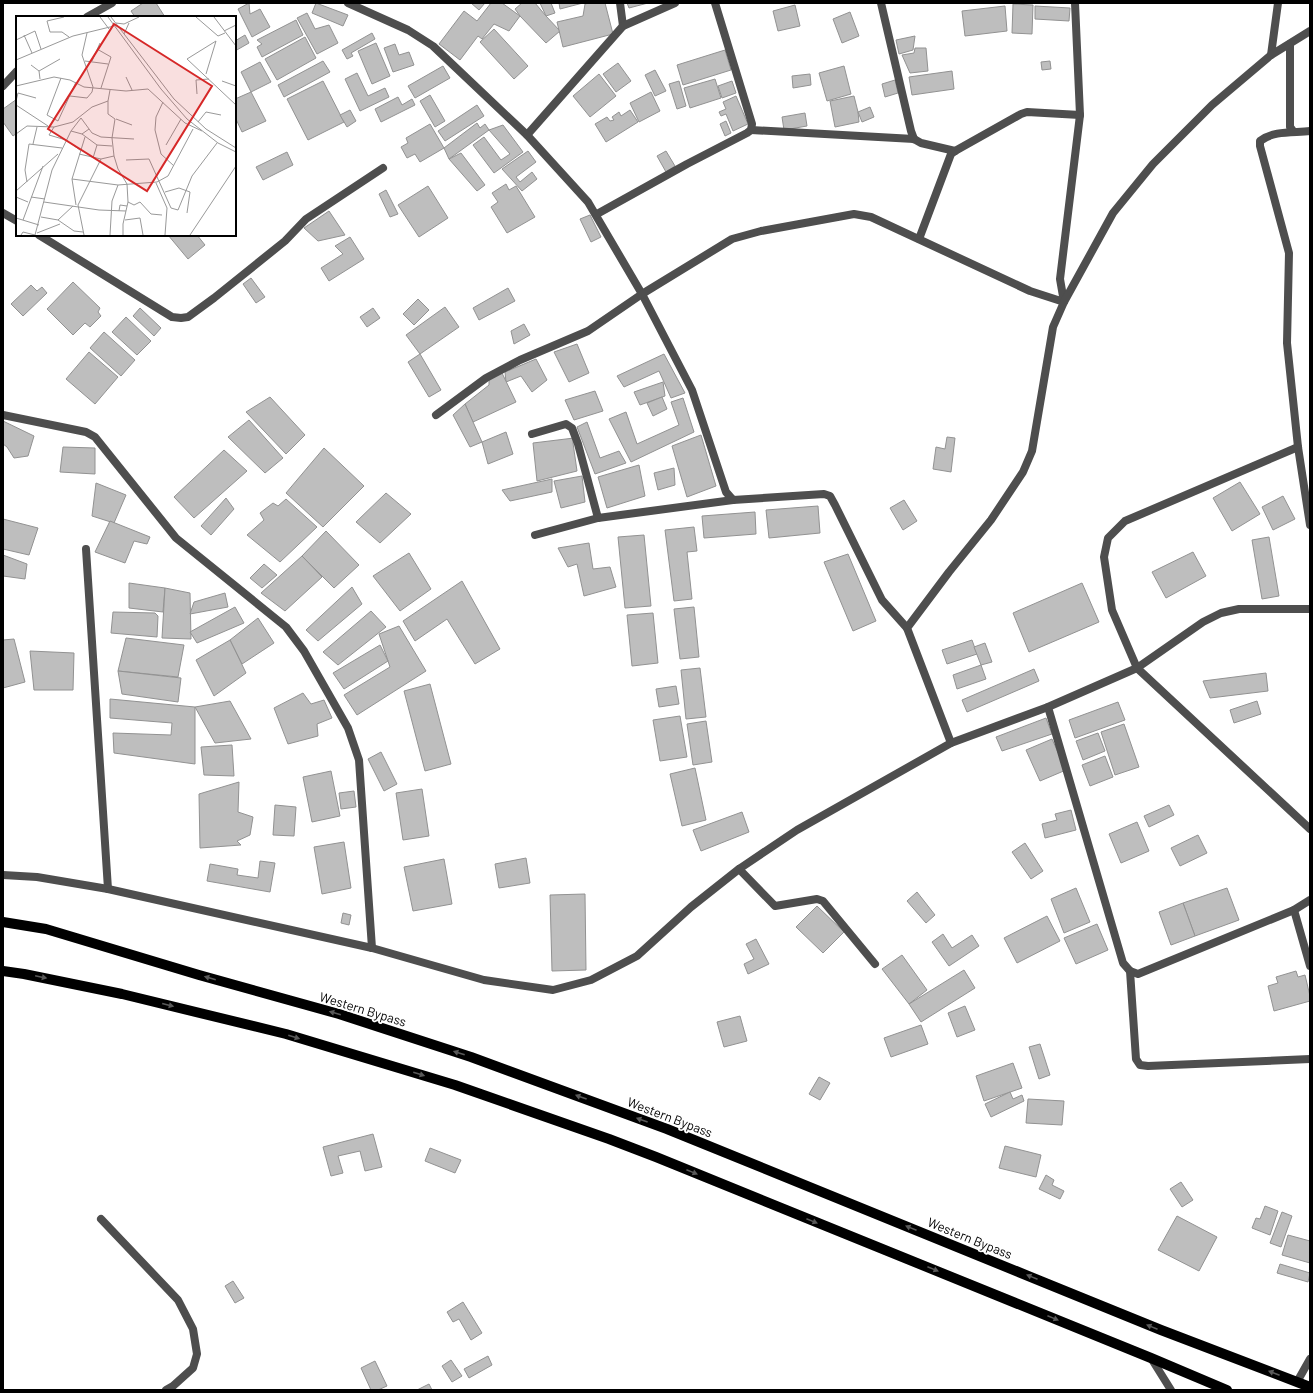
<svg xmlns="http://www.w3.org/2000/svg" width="1313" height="1393" font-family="Barlow,sans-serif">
	<rect width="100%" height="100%" fill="#fff"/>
	<g fill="#bebebe" stroke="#929292">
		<polygon points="143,3 156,3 165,17 135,17 131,11"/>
		<polygon points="249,3 250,14 260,9 270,27 252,37 238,9"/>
		<polygon points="316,3 348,15 343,26 312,13"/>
		<polygon points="471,3 485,3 479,10"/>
		<polygon points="491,3 502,3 520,16 509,31 494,24 482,39 478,36 460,60 439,44 464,11 477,21"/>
		<polygon points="522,3 535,3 546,16 560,31 546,43 520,16 515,9"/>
		<polygon points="540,3 551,3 555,13 546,16"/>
		<polygon points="559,3 583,3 560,9"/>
		<polygon points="589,3 605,3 613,34 563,47 557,22 583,16 585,4"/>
		<polygon points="627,3 648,3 629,8"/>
		<polygon points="1013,4 1033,5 1032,34 1012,33"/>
		<polygon points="795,5 800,26 778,31 773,11"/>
		<polygon points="1005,6 1007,31 965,36 962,11"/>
		<polygon points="1035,6 1070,8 1069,21 1035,19"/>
		<polygon points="850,12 859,36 842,43 833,19"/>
		<polygon points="307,13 315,29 329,25 338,43 317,54 297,18"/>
		<polygon points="296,20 303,35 262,57 257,47 262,44 257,40"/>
		<polygon points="494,29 528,66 514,79 480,42"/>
		<polygon points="372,33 375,39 351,53 353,56 347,59 342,50"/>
		<polygon points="245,35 249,43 235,51 235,41"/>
		<polygon points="915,36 913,50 899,54 896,40"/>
		<polygon points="305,37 316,58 277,80 265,59"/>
		<polygon points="376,43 390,76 372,84 358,51"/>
		<polygon points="395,44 399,55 409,52 414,65 393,72 384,48"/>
		<polygon points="915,48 926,48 928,71 910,73 902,55 914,53"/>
		<polygon points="725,50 731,70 683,85 677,65"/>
		<polygon points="323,61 330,72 284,97 278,85"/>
		<polygon points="1050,61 1051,69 1042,70 1041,62"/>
		<polygon points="260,62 271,82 251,92 241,72"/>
		<polygon points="618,63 631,81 616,92 603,74"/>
		<polygon points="443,66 450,78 415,98 408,86"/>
		<polygon points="844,66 851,94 827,101 819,73"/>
		<polygon points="655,70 666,91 655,96 645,75"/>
		<polygon points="952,71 954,89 912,95 909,77"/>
		<polygon points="357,73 368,96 385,88 389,97 360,111 345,79"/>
		<polygon points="599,74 616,96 590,117 573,96"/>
		<polygon points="810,74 811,85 793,88 792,76"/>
		<polygon points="715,79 721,98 690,108 684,88"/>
		<polygon points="895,80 898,93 885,97 882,84"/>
		<polygon points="323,81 344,122 308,140 287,99"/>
		<polygon points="679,81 686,106 677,109 669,84"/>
		<polygon points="732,81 736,93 722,98 718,86"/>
		<polygon points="251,92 266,121 242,132 235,117 235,99"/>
		<polygon points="651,92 660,111 639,122 630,103"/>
		<polygon points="430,95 445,121 435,127 420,101"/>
		<polygon points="736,96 748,124 733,131 726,114 721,116 719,112 726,109 723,102"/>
		<polygon points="854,96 858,112 859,122 835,127 830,101"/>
		<polygon points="398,97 402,105 412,99 415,105 381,122 375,109"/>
		<polygon points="17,99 17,133 13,136 3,122 3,109"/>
		<polygon points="477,105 484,116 445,141 438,131"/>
		<polygon points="870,107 874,117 862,122 858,112"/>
		<polygon points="350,110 356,121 347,127 340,115"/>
		<polygon points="630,110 638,122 606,142 595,124 607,117 610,121 614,120 612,117 619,112 621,116"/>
		<polygon points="805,113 807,126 784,130 782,117"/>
		<polygon points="726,121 731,133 725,136 720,124"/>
		<polygon points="477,123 480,128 485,124 489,130 449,159 444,148"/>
		<polygon points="430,124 444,148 420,162 415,154 407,158 401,147 408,143 406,138"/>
		<polygon points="503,125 523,152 494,173 473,145 484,137 501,160 510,154 489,130"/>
		<polygon points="528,151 536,162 516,177 520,182 532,172 537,179 522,191 502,169"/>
		<polygon points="666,151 675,166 666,172 657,156"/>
		<polygon points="287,152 293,165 263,180 256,167"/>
		<polygon points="461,153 485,185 477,191 449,159"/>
		<polygon points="506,184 509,190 516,186 535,217 507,233 491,207 498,202 492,193"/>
		<polygon points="428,186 448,218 419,237 398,205"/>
		<polygon points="386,190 398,214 390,217 379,194"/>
		<polygon points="329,211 345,235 318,241 304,228"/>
		<polygon points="590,215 601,237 591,242 580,219"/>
		<polygon points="168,235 197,235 205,245 188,259"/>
		<polygon points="350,237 364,259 329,281 321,268 343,254 335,246"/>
		<polygon points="251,278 265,297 256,303 243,284"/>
		<polygon points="73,282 100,308 98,312 101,316 90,327 85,323 73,335 47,309"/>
		<polygon points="31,285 37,291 42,287 47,293 23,316 11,304"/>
		<polygon points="508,288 515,301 479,320 473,308"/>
		<polygon points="418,299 429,310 414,325 403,314"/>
		<polygon points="445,307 459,327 420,354 406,335"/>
		<polygon points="140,308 161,328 154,336 133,316"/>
		<polygon points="373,308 380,318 367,327 360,317"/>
		<polygon points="126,317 151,341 137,355 112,332"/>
		<polygon points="524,324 530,335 514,344 511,331"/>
		<polygon points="104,332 135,360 121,376 90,348"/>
		<polygon points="577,344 589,373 569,382 554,352"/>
		<polygon points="89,352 118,377 95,404 66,379"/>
		<polygon points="420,354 441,390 429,397 408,362"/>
		<polygon points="664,354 685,393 671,398 659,371 624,387 617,376"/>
		<polygon points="536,359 547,380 532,392 521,376 506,382 505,372"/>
		<polygon points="502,373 516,402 473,422 465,404 489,385 489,376"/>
		<polygon points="663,382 665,396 640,405 634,392"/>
		<polygon points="595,391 603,411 574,420 565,400"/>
		<polygon points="270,397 305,435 286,454 246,412"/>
		<polygon points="662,397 667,409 653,416 647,403"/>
		<polygon points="683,398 694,432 631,462 609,419 626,412 637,444 679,425 671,402"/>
		<polygon points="465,404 482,442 470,447 453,415"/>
		<polygon points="249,420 283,458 265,473 228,437"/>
		<polygon points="3,421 34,436 28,456 14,458 7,447 3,444"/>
		<polygon points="587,422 600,458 619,451 626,463 595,474 577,427"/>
		<polygon points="506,432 513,454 488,464 482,442"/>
		<polygon points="701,435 716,486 687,497 672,446"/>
		<polygon points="947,437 955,438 951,472 933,469 936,447 945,449"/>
		<polygon points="574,438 573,443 577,471 537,481 533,443"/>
		<polygon points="63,447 95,448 95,474 60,472"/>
		<polygon points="324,448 364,486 323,527 286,493"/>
		<polygon points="224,450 247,471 194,518 174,497"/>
		<polygon points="639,465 645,496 607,508 598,477"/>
		<polygon points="674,468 675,485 658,490 654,473"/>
		<polygon points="582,476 585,502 561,508 554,481"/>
		<polygon points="552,479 552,492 510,501 502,490"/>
		<polygon points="1240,482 1260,514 1232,531 1213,498"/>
		<polygon points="96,483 126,495 114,523 92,516"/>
		<polygon points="386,493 411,514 380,543 356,522"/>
		<polygon points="1283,496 1295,519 1273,530 1262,507"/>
		<polygon points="226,498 234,509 211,535 201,526"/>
		<polygon points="286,499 317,527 280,562 247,535 264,520 260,513 273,503 278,506"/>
		<polygon points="904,500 917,521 903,530 890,508"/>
		<polygon points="818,506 820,533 769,538 766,510"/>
		<polygon points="755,512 756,534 704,538 702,516"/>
		<polygon points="3,519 38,528 29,555 3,549"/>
		<polygon points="110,521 150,537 147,544 134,541 125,563 95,552"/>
		<polygon points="694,527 697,551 687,552 692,599 674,601 665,530"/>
		<polygon points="326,531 359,565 334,588 302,556"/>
		<polygon points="644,535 651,606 625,608 618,537"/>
		<polygon points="1269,537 1279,596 1262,599 1252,540"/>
		<polygon points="589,543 593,569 610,567 616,587 584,596 577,564 568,567 558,548"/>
		<polygon points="1193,552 1206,576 1166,598 1152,572"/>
		<polygon points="409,553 431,589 400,611 373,576"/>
		<polygon points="848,554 876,621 853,631 824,562"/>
		<polygon points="3,555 27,564 25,579 3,576"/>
		<polygon points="302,556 322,577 285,611 261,593"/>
		<polygon points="264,564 277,575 262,588 250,578"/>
		<polygon points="462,581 500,649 475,664 447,619 415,641 403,621"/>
		<polygon points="129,583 165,588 163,612 129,608"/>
		<polygon points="1082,583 1099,622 1029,652 1013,613"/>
		<polygon points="352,587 362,604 318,641 306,630"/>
		<polygon points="165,588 190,593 191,639 162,638"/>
		<polygon points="225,593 228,607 190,614 194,602"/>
		<polygon points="235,607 244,623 197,643 190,632"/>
		<polygon points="694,607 699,657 680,659 674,609"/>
		<polygon points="371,611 386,627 338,665 323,652"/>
		<polygon points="113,612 155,613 158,616 157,637 111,633"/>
		<polygon points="653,613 658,663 632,666 627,615"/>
		<polygon points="258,618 274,643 242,664 230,640"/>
		<polygon points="399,626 426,671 357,715 344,695 390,667 379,634"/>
		<polygon points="126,638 184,645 178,677 118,671"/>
		<polygon points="14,639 25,682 3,688 3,640"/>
		<polygon points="230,640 246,673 214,696 196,660"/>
		<polygon points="972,640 977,654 947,664 942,650"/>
		<polygon points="985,643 992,662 981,665 974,647"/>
		<polygon points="380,645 388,661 344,689 333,673"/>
		<polygon points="30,651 74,653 73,690 34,690"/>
		<polygon points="981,665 986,679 957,689 953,675"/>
		<polygon points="700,668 706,717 686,719 681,670"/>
		<polygon points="1034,669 1039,681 967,712 962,700"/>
		<polygon points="118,671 181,678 178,702 122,694"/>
		<polygon points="1266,673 1268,691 1210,698 1203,681"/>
		<polygon points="430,684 451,764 425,771 404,691"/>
		<polygon points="676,686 679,704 659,707 656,689"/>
		<polygon points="303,693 311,704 324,700 332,718 317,724 318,736 288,744 274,708"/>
		<polygon points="110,699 195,707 195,764 114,753 113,733 171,735 172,723 110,718"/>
		<polygon points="230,701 251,739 215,743 195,707"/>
		<polygon points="1257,701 1261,714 1234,723 1230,710"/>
		<polygon points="1118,702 1125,720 1075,738 1069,720"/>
		<polygon points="680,716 687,757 660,761 653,720"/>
		<polygon points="1046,718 1052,734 1002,751 996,737"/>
		<polygon points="706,721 712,762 693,765 687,724"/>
		<polygon points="1124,724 1139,767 1115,775 1101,732"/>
		<polygon points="1098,733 1105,751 1083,760 1076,741"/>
		<polygon points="1052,739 1066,770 1040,781 1026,750"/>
		<polygon points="232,745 234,776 204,775 201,747"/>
		<polygon points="381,752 397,784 384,791 368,759"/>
		<polygon points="1105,756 1113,777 1090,786 1082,765"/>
		<polygon points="695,768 706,820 682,826 670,774"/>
		<polygon points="331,771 340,816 312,822 303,777"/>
		<polygon points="239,782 238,812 253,817 250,835 237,841 241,845 200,848 199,794"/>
		<polygon points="422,789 429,836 403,840 396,793"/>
		<polygon points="354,791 356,807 341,809 339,793"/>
		<polygon points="275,805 296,807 294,836 273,835"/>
		<polygon points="1169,805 1174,815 1149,827 1144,816"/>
		<polygon points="1071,810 1076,830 1045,838 1042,824 1057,820 1055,814"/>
		<polygon points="742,812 749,832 701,851 693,830"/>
		<polygon points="1137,822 1149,851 1121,863 1109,834"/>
		<polygon points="1198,835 1207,853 1180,866 1171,848"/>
		<polygon points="344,842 351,888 322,894 314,847"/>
		<polygon points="1025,843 1043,871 1031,879 1012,852"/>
		<polygon points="526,858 530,883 499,888 495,864"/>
		<polygon points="444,859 452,904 413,911 404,867"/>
		<polygon points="260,861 275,863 270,892 207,881 210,864 238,869 237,875 258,878"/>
		<polygon points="1076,888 1090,922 1064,933 1051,899"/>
		<polygon points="1227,888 1239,920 1195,936 1183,903"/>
		<polygon points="917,892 935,915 926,923 907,901"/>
		<polygon points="585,894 586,970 552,971 550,895"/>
		<polygon points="1183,903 1195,936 1171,945 1159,912"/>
		<polygon points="817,906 844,932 823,953 796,927"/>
		<polygon points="343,913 351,915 349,925 341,923"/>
		<polygon points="1047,916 1060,941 1017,963 1004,938"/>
		<polygon points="1097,924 1108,950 1076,964 1064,938"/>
		<polygon points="943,934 952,948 972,935 979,946 949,966 932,942"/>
		<polygon points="756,939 769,964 748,974 744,964 754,959 746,944"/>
		<polygon points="902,955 927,990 909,1004 882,969"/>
		<polygon points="964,970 975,988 921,1022 909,1004"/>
		<polygon points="1296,971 1298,977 1305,975 1310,996 1310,1001 1274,1011 1268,986 1278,983 1276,977"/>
		<polygon points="965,1006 975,1030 957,1037 948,1013"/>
		<polygon points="740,1016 747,1041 724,1047 717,1022"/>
		<polygon points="921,1025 928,1044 891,1057 884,1038"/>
		<polygon points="1040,1044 1050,1075 1039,1079 1029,1047"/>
		<polygon points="1013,1063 1022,1088 984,1101 976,1076"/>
		<polygon points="819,1077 830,1083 820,1100 809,1094"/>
		<polygon points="1010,1092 1013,1099 1022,1095 1024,1101 991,1117 985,1104"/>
		<polygon points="1028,1099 1064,1101 1062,1125 1026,1123"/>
		<polygon points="373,1134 382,1167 365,1171 360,1151 338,1156 343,1173 331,1176 323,1147"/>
		<polygon points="1005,1146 1041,1155 1036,1177 999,1168"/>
		<polygon points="430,1148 461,1160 455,1173 425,1161"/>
		<polygon points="1046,1175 1054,1180 1052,1185 1064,1191 1060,1199 1039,1189"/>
		<polygon points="1181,1182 1193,1200 1182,1207 1170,1189"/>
		<polygon points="1265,1206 1278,1211 1270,1235 1252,1228 1256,1218 1260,1219"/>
		<polygon points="1282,1212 1292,1216 1281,1247 1270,1243"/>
		<polygon points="1177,1216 1217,1237 1199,1271 1158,1250"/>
		<polygon points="1288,1235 1310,1241 1310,1263 1282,1255"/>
		<polygon points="1280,1264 1310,1273 1308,1282 1277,1273"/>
		<polygon points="233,1281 244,1298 235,1303 225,1286"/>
		<polygon points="463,1302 482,1333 471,1340 459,1319 453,1322 447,1312"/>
		<polygon points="488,1356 492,1365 469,1378 464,1369"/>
		<polygon points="451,1360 462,1376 452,1382 442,1366"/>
		<polygon points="375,1361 387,1386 378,1390 371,1390 361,1368"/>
		<polygon points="429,1384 432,1390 417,1390"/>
	</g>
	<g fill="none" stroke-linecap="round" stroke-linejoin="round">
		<g stroke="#4e4e4e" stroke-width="8">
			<polyline points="348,3 408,30 433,46 527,135 588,202 642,294 692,390 726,492 733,500 824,494 830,496 835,505 882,600 907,628"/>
			<polyline points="620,3 623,26"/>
			<polyline points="881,3 911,131 914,139"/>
			<polyline points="87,17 112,3"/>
			<polyline points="1290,44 1290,127 1293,131"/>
			<polyline points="1271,55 1278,3"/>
			<polyline points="3,86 17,71"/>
			<polyline points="751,130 914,139 921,143 955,151"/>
			<path d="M1310 131C1294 133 1274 130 1260 141V146L1289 253 1287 343 1298 447 1310 525"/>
			<polyline points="527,135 623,26 675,3"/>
			<polyline points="3,213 17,221"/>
			<polyline points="597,214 687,164 747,133 751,130 752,124 715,3"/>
			<polyline points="39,235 172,317 181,318 188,317 214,298 285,241 306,219 383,168"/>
			<polyline points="919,239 951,154 955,151 1021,114 1027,112 1080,115"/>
			<polyline points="3,415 86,432 95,437 176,538 286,627 304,651 348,728 359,760 372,948"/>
			<polyline points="436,415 486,378 520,360 588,331 642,294 732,239 761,231 854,214 871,217 1030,291 1064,302 1060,279 1080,115 1075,3"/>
			<polyline points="532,434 566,424 572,428 578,444 598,518"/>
			<polyline points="1298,447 1125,521 1108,538 1104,557 1112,610 1137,668 1310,829"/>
			<polyline points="535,535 598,518 733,500"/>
			<polyline points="86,549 108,889"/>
			<polyline points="1048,707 1123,963 1130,971 1138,974 1294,910 1310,900"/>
			<polyline points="951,743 907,628 949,572 991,520 1023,472 1032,451 1053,327 1064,302 1113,213 1153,164 1212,105 1271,55 1310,31"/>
			<polyline points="739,869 775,906 817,899 823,901 875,964"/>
			<polyline points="3,875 37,877 108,889 372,948 484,980 553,990 591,980 637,956 691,907 739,869 797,830 951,743 1048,707 1137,668 1203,622 1221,613 1239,609 1310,609"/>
			<polyline points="1294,910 1310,966"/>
			<polyline points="1130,971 1136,1059 1140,1065 1148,1066 1310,1059"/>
			<polyline points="101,1219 178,1300 193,1329 197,1354 193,1368 173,1386 166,1390"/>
			<polyline points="1151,1358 1171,1390"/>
			<polyline points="1297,1382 1310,1359"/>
		</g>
		<g stroke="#000" stroke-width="10">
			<polyline points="3,922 46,929 199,975 339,1014 471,1057 667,1129 1161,1330 1310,1387"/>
			<polyline points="3,971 24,974 122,994 286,1034 455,1085 609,1139 656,1157 1151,1358 1227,1390"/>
		</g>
	</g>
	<defs><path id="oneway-solid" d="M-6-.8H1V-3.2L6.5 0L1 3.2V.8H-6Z"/></defs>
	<g fill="#595959">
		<use href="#oneway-solid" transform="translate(41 977) rotate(12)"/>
		<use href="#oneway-solid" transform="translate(210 978) rotate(-164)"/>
		<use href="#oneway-solid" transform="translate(168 1005) rotate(14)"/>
		<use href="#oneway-solid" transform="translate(335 1013) rotate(-164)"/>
		<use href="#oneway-solid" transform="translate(294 1037) rotate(17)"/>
		<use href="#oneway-solid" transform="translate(459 1053) rotate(-162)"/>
		<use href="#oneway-solid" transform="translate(419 1074) rotate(17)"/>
		<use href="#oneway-solid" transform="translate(581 1097) rotate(-160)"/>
		<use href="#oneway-solid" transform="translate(642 1120) rotate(-160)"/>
		<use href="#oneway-solid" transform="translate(692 1172) rotate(22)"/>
		<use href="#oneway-solid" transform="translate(812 1221) rotate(22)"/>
		<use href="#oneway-solid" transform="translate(911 1228) rotate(-158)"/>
		<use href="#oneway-solid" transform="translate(933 1269) rotate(22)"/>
		<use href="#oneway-solid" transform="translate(1032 1277) rotate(-158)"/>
		<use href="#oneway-solid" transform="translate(1053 1318) rotate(22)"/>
		<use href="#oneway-solid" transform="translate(1152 1327) rotate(-158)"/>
		<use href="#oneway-solid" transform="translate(1274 1373) rotate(-159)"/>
	</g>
	<g text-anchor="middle" stroke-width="3.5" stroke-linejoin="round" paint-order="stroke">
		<g font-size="13" fill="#000" stroke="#fff">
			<text transform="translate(363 1009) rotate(17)" y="5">Western Bypass</text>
			<text transform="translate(670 1117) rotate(21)" y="5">Western Bypass</text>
			<text transform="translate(970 1238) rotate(22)" y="5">Western Bypass</text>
		</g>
	</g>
	<g transform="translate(16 16)">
		<rect width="220" height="220" fill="#fff"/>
		<path fill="none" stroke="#999" stroke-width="1" d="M48 1 31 5 34 16H46L53 21M84 1 93 13M92 1 145 73 171 103 202 127 220 136M95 1 158 83 190 113 220 132M180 1 202 20 209 17M198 1 220 30M100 7 108 8 123 1M208 15 220 9M108 18 113 7M8 19 16 37M0 24 19 15 25 33M200 25 171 43 220 89M81 33 95 41 85 72M0 44 57 20 98 10M69 45 92 48M76 45 84 27M15 49 23 55 24 63M23 55 44 43M190 58 200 25M110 61 116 74M45 62 31 99 42 105 60 66M206 65 220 70M0 70 38 61 54 64 68 71 110 75 132 73 169 107 186 115M181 78 180 64 193 63M54 80 71 82 76 76 77 71 66 39 71 17M0 85 2 77 20 82M92 85V98L99 103 96 122 98 140 102 153 111 168 112 186M147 86 140 101 139 114 145 138 158 150M0 89 32 110M100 103 116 109M182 106 190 96 205 99M38 111 33 119 50 124 64 134M55 115 66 118 73 113M0 118 11 110 38 111 57 106 76 91 92 85 94 74M66 118 81 129 96 130M17 128 21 111M150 129 165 103M63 138 85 143 98 140M77 142 81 129M110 144 133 143 155 192 162 194 176 160 201 127M56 163 102 169 141 166 152 160 177 113M11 166 9 154 13 128 46 132M140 167 151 192 149 219M0 175 42 138M149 176 163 172 174 176 171 197M0 181 12 186M15 181 29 183M28 186 83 194 110 195M60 189 56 163 69 121M103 195 104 189 111 190M25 201 42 204 58 215 67 216M0 202 23 209M7 204 27 150M42 204 57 190M109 204 124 202 127 219M21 217 44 208M5 219 7 216 19 219M19 219 36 154 55 115 65 102 76 117 85 121 118 123M68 219 62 189 85 143M94 219 96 185 102 169M107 219V208L112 186 118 189 124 186 135 198 146 199M174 219 220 150"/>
		<path fill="#d62828" fill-opacity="0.15" stroke="#d62828" stroke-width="2" d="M98 8 196 70 131 175 32 113Z"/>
		<rect width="220" height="220" fill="none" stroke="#000" stroke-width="2"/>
	</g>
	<rect width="1313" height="1393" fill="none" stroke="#000000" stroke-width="8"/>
</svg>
